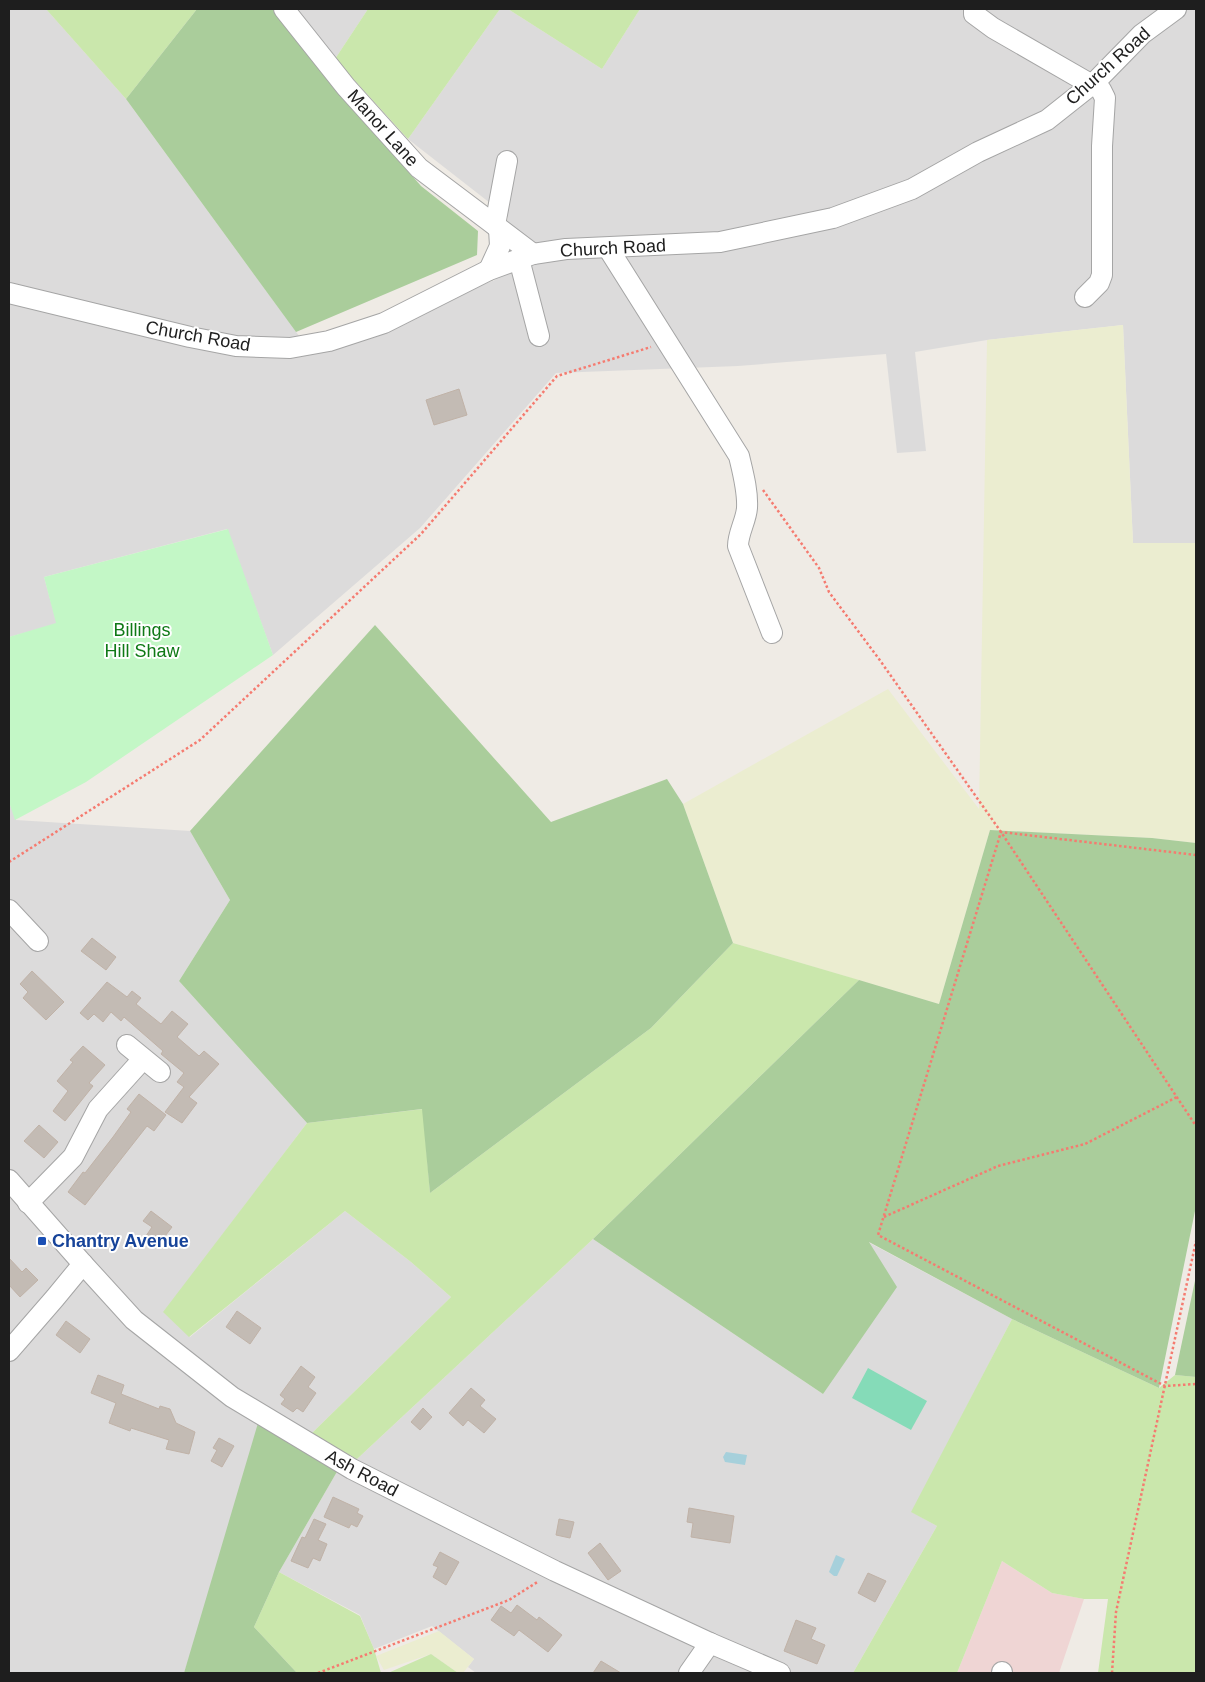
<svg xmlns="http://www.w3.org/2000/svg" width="1205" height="1682" font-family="Arial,sans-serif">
	<rect width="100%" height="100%" fill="#efebe5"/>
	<g fill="#dcdbdb">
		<polygon points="9,9 46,9 126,99 310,351 495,280 508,217 408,139 500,9 508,9 602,69 640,9 1196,9 1196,543 1133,543 1123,325 987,340 915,352 926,451 897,453 886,354 738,366 556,373 420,528 273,655 227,529 44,577 57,624 9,637"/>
		<polygon points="297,9 368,9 335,59"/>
		<polygon points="9,802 16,820 190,831 230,900 179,981 307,1123 164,1312 190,1337 345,1211 411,1262 451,1297 311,1434 193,1646 184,1673 9,1673"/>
		<polygon points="593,1239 823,1394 868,1242 1012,1319 912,1512 937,1526 853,1673 476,1673 468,1667 474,1659 432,1626 374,1649 360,1615 279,1572 338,1470 357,1459"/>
	</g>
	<polygon fill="#efd5d4" points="1002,1561 1052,1593 1084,1599 1059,1673 957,1673"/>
	<g fill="#ebedd0">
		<polygon points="1123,325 1133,543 1196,543 1196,843 1152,838 990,830 939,1004 733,943 683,804 888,689 979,809 987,340"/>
		<polygon points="439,1631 474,1659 463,1673 458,1673 431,1654 384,1670 376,1656"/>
	</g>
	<g fill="#cae7ac">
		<polygon points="46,9 197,9 126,99"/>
		<polygon points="368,9 500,9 408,139 335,59"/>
		<polygon points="508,9 640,9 602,69"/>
		<polygon points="733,943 859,980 593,1239 357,1459 311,1434 451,1297 411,1262 345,1211 189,1337 163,1312 307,1123 423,1109 430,1193 651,1028"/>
		<polygon points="1012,1319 1159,1388 1175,1375 1196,1377 1196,1673 1098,1673 1108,1599 1084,1599 1052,1593 1002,1561 957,1673 853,1673 937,1526 911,1512"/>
		<polygon points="279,1572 360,1616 374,1649 381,1673 297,1673 254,1627"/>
		<polygon points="431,1654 458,1673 388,1673"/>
	</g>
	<g fill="#aacd9b">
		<polygon points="197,9 273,9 359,115 421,186 478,231 477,255 296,332 126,99"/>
		<polygon points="375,625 551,822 667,779 683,804 733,943 651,1028 430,1193 422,1109 307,1123 179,981 230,900 190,831"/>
		<polygon points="990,830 1152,838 1196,843 1196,1206 1159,1388 1012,1319 869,1242 897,1287 823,1394 593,1239 859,980 939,1004"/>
		<polygon points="1196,1276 1196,1377 1175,1375"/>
		<polygon points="258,1423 338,1470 279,1572 254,1627 297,1673 184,1673"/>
	</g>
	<polygon fill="#c3f7c6" points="228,529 273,655 86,782 15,820 9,802 9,637 56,623 44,577"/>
	<polygon fill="#85dbb8" points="868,1368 927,1401 911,1430 852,1398"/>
	<g fill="#a6d0db">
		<polygon points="726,1452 747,1455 745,1465 725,1462 723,1457"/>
		<polygon points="836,1555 845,1559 837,1576 834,1576 829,1572"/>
	</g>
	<g fill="#c3bbb4" stroke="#c0b2a7">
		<polygon points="459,389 467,415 434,425 426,400"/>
		<polygon points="92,938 116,957 106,970 81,951"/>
		<polygon points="32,971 64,1002 46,1020 23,998 28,992 20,984"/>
		<polygon points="107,982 127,997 132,991 141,998 136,1004 161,1024 172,1011 188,1024 177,1037 199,1056 204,1051 219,1064 189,1097 197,1103 182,1123 165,1112 184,1087 177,1082 184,1073 161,1054 163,1051 124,1017 121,1021 111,1012 103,1022 94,1014 88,1020 80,1013"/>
		<polygon points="83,1046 105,1065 89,1083 93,1086 65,1121 53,1111 68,1091 57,1081 73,1062 70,1060"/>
		<polygon points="139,1094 166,1115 154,1131 147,1126 85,1205 68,1192 83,1172 85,1173 113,1137 131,1112 127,1109"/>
		<polygon points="39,1125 58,1142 44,1158 24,1141"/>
		<polygon points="151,1211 172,1227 156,1248 144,1239 152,1227 143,1221"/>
		<polygon points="9,1258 22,1272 26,1268 38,1280 20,1297 9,1285"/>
		<polygon points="237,1311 261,1328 250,1344 226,1327"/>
		<polygon points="66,1321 90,1339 80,1353 56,1335"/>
		<polygon points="301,1366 315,1377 308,1387 316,1393 303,1412 297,1408 293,1412 281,1404 285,1399 280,1395"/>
		<polygon points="98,1375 124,1385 121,1394 159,1409 160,1406 170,1409 176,1423 195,1432 189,1454 166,1449 169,1440 131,1428 130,1431 109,1423 116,1403 91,1393"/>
		<polygon points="471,1388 485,1400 480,1406 496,1419 484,1433 468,1420 463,1426 449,1413"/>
		<polygon points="423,1408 432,1417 420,1430 411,1422"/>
		<polygon points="219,1438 234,1446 222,1467 211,1461 217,1450 213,1448"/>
		<polygon points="333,1497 359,1509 357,1513 363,1516 357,1527 351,1524 349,1528 324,1517"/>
		<polygon points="689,1508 734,1516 730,1543 691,1537 693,1523 687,1522"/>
		<polygon points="314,1519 326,1524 318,1540 327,1544 320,1561 313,1558 308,1568 291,1561 302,1537 305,1538"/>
		<polygon points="559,1519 574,1522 570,1538 556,1535"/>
		<polygon points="600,1543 621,1571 608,1580 588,1553"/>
		<polygon points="440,1552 459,1562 446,1585 433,1577 438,1567 433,1565"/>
		<polygon points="868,1573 886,1581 875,1602 858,1593"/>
		<polygon points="517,1605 537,1620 539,1617 562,1635 548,1652 519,1630 514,1636 491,1620 501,1606 511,1613"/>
		<polygon points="796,1620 816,1628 811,1639 825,1645 817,1664 784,1651"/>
		<polygon points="601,1661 621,1673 593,1673"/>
	</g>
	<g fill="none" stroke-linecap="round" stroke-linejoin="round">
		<g stroke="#a5a5a5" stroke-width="22">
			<g id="minor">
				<polyline points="284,9 346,87 419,168 533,254"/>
				<polyline points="974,9 974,14 993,28 1092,85"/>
				<polyline points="495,225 507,161"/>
				<path d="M608 248 739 456C743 473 748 491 747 508 746 521 738 533 738 546L772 633"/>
				<polyline points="519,259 539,336"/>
				<polyline points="489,270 500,246 499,229"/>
				<polyline points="9,293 190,337 236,346 290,348 329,341 384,323 489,270 533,254 566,249 720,242 833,218 912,189 978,152 1047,120 1095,82 1142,34 1176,9"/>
				<polyline points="1085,297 1099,283 1102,275 1102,146 1105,98 1101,90 1093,84"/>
				<polyline points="9,910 38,941"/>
				<polyline points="127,1045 160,1072"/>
				<polyline points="9,1180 83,1264 134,1320 232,1397 352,1469 463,1525 555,1571 710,1643 780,1673"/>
				<polyline points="28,1203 73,1157 98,1109 143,1059"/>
				<polyline points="9,1351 55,1298 83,1264"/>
				<polyline points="689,1673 710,1643"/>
				<polyline points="1002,1673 1002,1672"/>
			</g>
		</g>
		<g stroke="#f57b70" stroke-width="2.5" stroke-dasharray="2.5 2.5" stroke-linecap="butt">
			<polyline points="763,490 819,568 829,592 879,659 1001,832 1196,1126"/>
			<polyline points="1196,855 1001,832 878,1235 1165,1386 1196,1384"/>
			<polyline points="9,862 200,740 421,534 557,376 651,347"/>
			<polyline points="884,1217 998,1166 1085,1144 1177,1097"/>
			<polyline points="318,1673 509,1600 539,1581"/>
			<polyline points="1112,1673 1116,1612 1196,1241"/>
		</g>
		<use href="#minor" stroke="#fff" stroke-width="20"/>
	</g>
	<rect fill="#1a4fb4" stroke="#fff" stroke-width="2" x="37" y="1236" width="10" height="10" rx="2.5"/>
	<g text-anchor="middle" stroke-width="4" stroke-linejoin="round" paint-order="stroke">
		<g font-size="18" fill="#1e1e1e" stroke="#fff">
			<text transform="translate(1108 66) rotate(-42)" y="6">Church Road</text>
			<text transform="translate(383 128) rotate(48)" y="6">Manor Lane</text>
			<text transform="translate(613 248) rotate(-3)" y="6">Church Road</text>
			<text transform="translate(198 336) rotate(10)" y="6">Church Road</text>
			<text transform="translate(362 1473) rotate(28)" y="6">Ash Road</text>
		</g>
		<g font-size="18" fill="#0f7916" stroke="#fff">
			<text x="142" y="636">Billings<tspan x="142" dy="21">Hill Shaw</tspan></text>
		</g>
		<g font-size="18" font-weight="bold" fill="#164399" stroke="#fff" text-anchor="start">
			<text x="52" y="1247">Chantry Avenue</text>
		</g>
	</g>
	<rect width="1205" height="1682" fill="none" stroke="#1e1e1e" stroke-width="20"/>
</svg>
